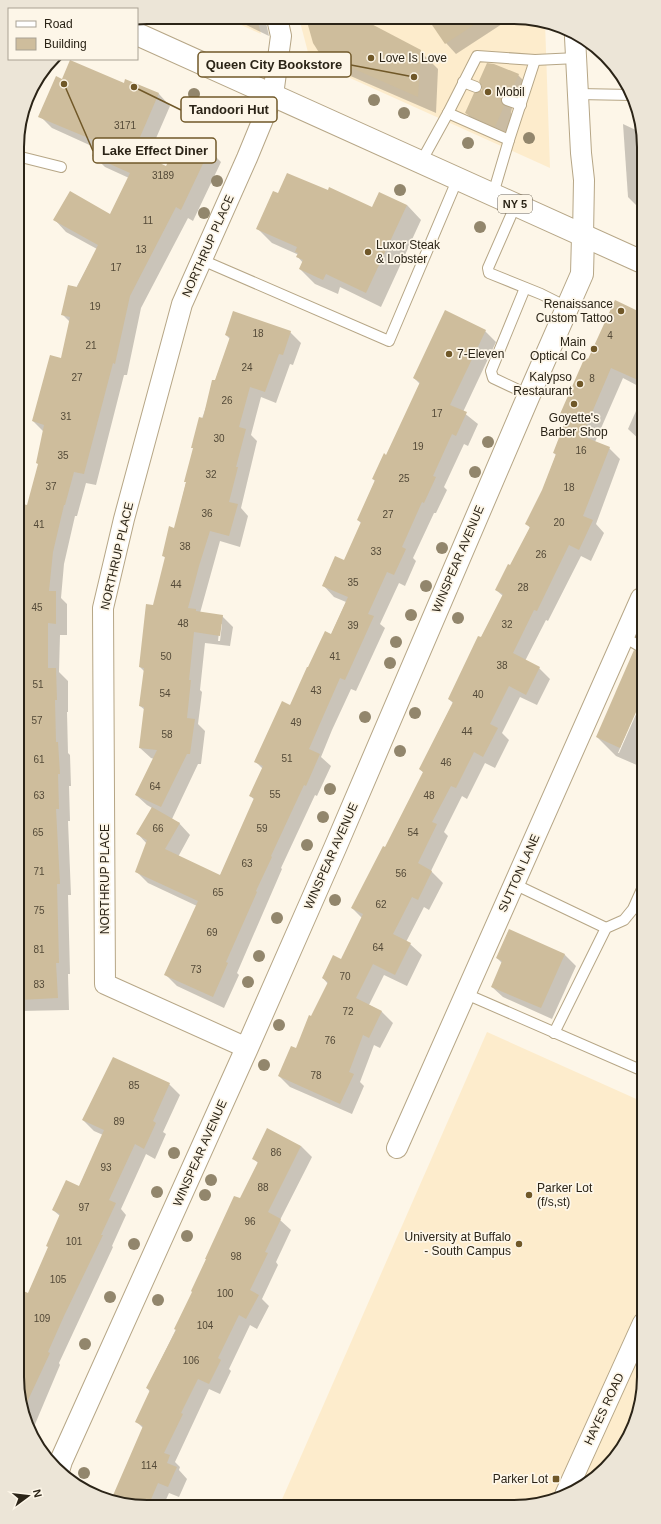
<svg xmlns="http://www.w3.org/2000/svg" width="661" height="1524" font-family="Arial,sans-serif">
	<rect width="100%" height="100%" fill="#fdf6e8"/>
	<g fill="#fdeccc">
		<polygon points="224,17 257,18 261,34"/>
		<polygon points="299,18 539,19 545,22 550,168 310,60"/>
		<polygon points="487,1032 643,1102 644,1386 634,1427 617,1456 587,1485 548,1503 280,1504"/>
	</g>
	<g fill="#0003" fill-rule="evenodd">
		<polygon points="232,18 265,18 269,36"/>
		<polygon points="308,18 366,18 368,24 420,51 438,69 436,113 339,71 321,53"/>
		<polygon points="429,19 499,19 502,24 456,54 446,43"/>
		<polygon points="518,75 529,86 517,104 512,108 511,113 515,117 506,137 477,124 466,113 478,94"/>
		<polygon points="63,80 124,84 126,80 159,94 170,106 147,159 167,167 183,165 209,150 221,162 193,221 188,218 141,308 127,375 124,375 96,485 86,483 77,516 75,516 64,564 61,598 67,604 67,635 60,635 59,672 68,681 68,712 67,712 68,753 70,755 71,786 69,786 70,821 68,821 71,895 68,895 70,974 68,974 69,1010 20,1011 18,504 28,507 39,465 44,432 33,421 62,359 70,322 62,314 97,249 66,232 55,220 111,215 129,178 105,167 93,155 96,148 52,128 40,116"/>
		<polygon points="623,124 640,132 640,209 628,197"/>
		<polygon points="279,195 373,208 407,205 421,220 381,307 340,287 338,294 315,284 300,269 303,263 298,257 299,255 272,243 258,229"/>
		<polygon points="616,302 640,313 640,387 623,378 595,442 609,448 620,459 596,524 604,533 591,561 581,556 548,621 546,620 525,661 539,668 550,679 537,705 520,697 502,733 509,740 495,768 485,763 467,799 462,796 444,832 448,836 431,871 443,883 429,910 424,907 406,942 410,944 422,955 407,986 384,975 369,1005 382,1012 393,1023 380,1048 374,1045 360,1082 364,1086 352,1114 290,1087 279,1076 297,1050 328,984 323,978 342,961 362,918 352,908 386,848 424,773 420,769 453,703 449,699 503,596 496,590 511,566 530,528 527,524 543,490 556,455 554,453 567,420 562,414"/>
		<path d="M485 331 496 342 463 412 478 424 468 446 464 444 444 487 447 490 436 513H434L413 558 416 561 405 586 399 583 380 624 385 628 356 691 351 689 332 730 321 757 331 766 317 796 315 795 281 868 282 869 237 973 239 975 224 1008 177 986 166 975 197 906 148 883 136 871 147 844 138 834 152 808 147 805 136 795 154 759 151 758 140 748 145 710 140 706 145 672 140 667 166 559 163 555 175 529 194 449 192 447 230 339 226 335 290 332 301 343 293 365 290 364 276 403 261 397 251 435 257 441 241 508 248 516 240 547 220 541 200 613 222 616 233 627 230 646 205 643 200 690 202 692 198 724 205 731 201 764H198L172 819 179 823 190 835 178 857 220 876 255 800 250 796 263 769 256 762 290 706 309 669 331 635 346 602 334 597 323 585 345 561 362 524 358 520 375 481 373 479 387 456 420 384 414 378ZM220 624H222L220 641H218Z"/>
		<polygon points="640,402 641,441 628,429"/>
		<polygon points="641,655 641,698 618,753 619,753 641,703 642,760 639,766 616,756 597,737"/>
		<polygon points="509,930 565,955 576,966 552,1019 503,997 492,987 502,963 497,958"/>
		<polygon points="169,1084 180,1095 163,1132 166,1134 155,1159 146,1154 121,1209 126,1215 112,1246 113,1247 59,1363 60,1365 33,1429 30,1428 29,1430 21,1411 21,1293 28,1294 49,1248 60,1216 53,1210 79,1187 103,1135 94,1131 83,1120"/>
		<polygon points="301,1146 312,1157 280,1220 291,1230 276,1262 278,1265 262,1299 269,1306 257,1329 250,1325 229,1369 231,1371 220,1394 209,1389 175,1462 180,1467 179,1470 187,1479 179,1497 169,1493 164,1504 122,1505 143,1428 136,1421 150,1392 147,1388 258,1163 253,1158"/>
	</g>
	<g fill="#cebd9c">
		<polygon points="306,18 360,18 421,50 418,97 320,54 313,43"/>
		<polygon points="428,19 483,19 445,44"/>
		<polygon points="70,60 124,83 125,79 159,93 134,151 166,166 170,158 182,163 193,141 210,149 181,210 176,207 130,296 115,364 113,363 84,474 74,472 65,505 64,505 53,552 49,591 56,591 56,624 48,623 48,668 56,668 57,700 55,700 56,742 58,742 60,774 58,774 59,809 56,809 60,884 57,884 59,963 56,963 58,998 20,1000 18,503 27,505 38,464 36,463 44,425 32,421 50,355 61,358 70,317 61,315 68,285 77,287 98,245 53,220 70,191 110,214 130,173 92,156 98,142 38,117 56,76 62,79"/>
		<polygon points="487,63 494,64 519,74 510,94 505,94 501,97 501,102 504,106 495,127 465,113 474,93 477,93 482,90 482,86 479,81"/>
		<polygon points="287,173 328,190 329,187 372,207 379,192 407,205 366,293 326,274 323,280 299,269 303,260 296,257 298,253 295,252 297,247 256,229 273,191 278,193"/>
		<polygon points="615,300 640,312 640,381 611,368 582,436 610,447 583,516 593,520 579,550 569,545 537,611 534,610 513,653 540,667 526,695 509,686 490,724 498,728 483,757 474,752 456,788 451,786 432,822 437,824 418,863 432,871 418,900 412,897 393,934 411,943 395,975 373,964 356,998 382,1011 369,1038 363,1035 349,1072 354,1074 340,1104 278,1076 291,1046 296,1048 309,1015 311,1016 328,982 322,978 333,955 341,959 363,914 351,908 383,846 385,847 423,772 419,769 453,702 448,699 478,636 481,637 503,594 495,590 508,564 510,565 530,527 525,524 542,490 556,454 553,453 567,417 560,414 585,357 588,359"/>
		<polygon points="445,310 486,330 450,405 467,412 456,436 452,434 433,476 436,477 424,503 422,502 402,547 406,549 394,575 387,572 368,614 374,616 345,680 340,678 322,719 309,749 320,754 306,786 304,785 271,856 272,857 256,891 257,892 226,962 228,963 213,997 164,975 198,901 135,872 147,840 136,834 152,807 180,823 165,849 220,875 254,798 249,796 263,766 254,762 282,701 290,705 307,667 308,667 325,631 331,634 348,597 322,586 335,556 344,560 361,522 357,520 375,480 372,479 384,453 386,455 420,382 413,378"/>
		<polygon points="233,311 291,331 283,355 279,354 265,392 250,387 239,427 246,429 236,467 238,467 229,502 238,504 229,536 210,531 199,566 188,608 196,609 196,611 223,615 220,636 194,632 189,680 191,680 187,718 195,719 190,754 187,754 161,807 135,795 157,750 139,748 144,707 139,706 144,668 139,667 146,604 153,605 165,557 162,556 169,526 174,528 186,482 184,482 193,448 191,448 199,417 203,418 212,380 215,380 230,337 225,335"/>
		<polygon points="634,650 641,653 641,701 620,748 596,737"/>
		<polygon points="509,929 565,954 541,1008 491,987 502,961 496,958"/>
		<polygon points="113,1057 170,1083 153,1121 156,1123 144,1149 135,1144 109,1200 116,1203 101,1235 103,1235 64,1316 48,1352 50,1353 22,1413 21,1290 28,1293 48,1247 46,1246 60,1214 52,1210 66,1180 79,1186 104,1130 82,1120"/>
		<polygon points="267,1128 301,1146 268,1212 281,1219 265,1252 268,1253 250,1290 259,1295 246,1319 239,1315 218,1358 221,1360 209,1384 198,1379 181,1413 183,1414 164,1453 170,1455 167,1463 177,1467 168,1487 158,1483 149,1504 122,1505 111,1500 143,1426 135,1422 150,1390 146,1388 176,1330 174,1329 192,1292 191,1291 206,1259 205,1259 234,1196 240,1198 258,1162 252,1159"/>
	</g>
	<g fill="none" stroke-linecap="round" stroke-linejoin="round">
		<g stroke="#b6a686" stroke-width="12">
			<g id="lane">
				<polyline points="463,82 476,87"/>
				<polyline points="578,94 632,95"/>
				<polyline points="507,100 521,105"/>
				<polyline points="448,113 509,140"/>
				<polyline points="17,156 61,167"/>
				<polyline points="421,162 448,113 477,56 535,60 577,58"/>
				<polyline points="493,194 509,140 535,60"/>
				<polyline points="516,204 488,268 489,273 541,294 567,307"/>
				<polyline points="202,260 389,341 458,178"/>
				<polyline points="525,288 491,371 493,378 529,395"/>
				<polyline points="624,637 641,647"/>
				<polyline points="514,884 606,928"/>
				<polyline points="466,994 643,1071"/>
				<polyline points="554,1033 606,928 624,920 633,909 642,889"/>
			</g>
		</g>
		<g stroke="#b6a686" stroke-width="22">
			<g id="street">
				<polyline points="575,37 581,153 584,180 583,236"/>
				<polyline points="247,1048 105,984 103,608 124,519 182,304 247,158 273,95 281,36 277,18"/>
				<polyline points="397,1148 641,598"/>
				<polyline points="565,1495 643,1323"/>
			</g>
		</g>
		<g stroke="#b6a686" stroke-width="24">
			<polyline id="secondary" points="58,1471 61,1461 247,1048 335,848 529,395 582,274 583,236"/>
		</g>
		<g stroke="#b6a686" stroke-width="24">
			<polyline id="primary" points="137,34 640,261"/>
		</g>
		<use href="#lane" stroke="#fff" stroke-width="10"/>
		<use href="#street" stroke="#fff" stroke-width="20"/>
		<use href="#secondary" stroke="#fff" stroke-width="22"/>
		<use href="#primary" stroke="#fff" stroke-width="22"/>
	</g>
	<g fill="#92866c">
		<circle cx="194" cy="94" r="6"/>
		<circle cx="374" cy="100" r="6"/>
		<circle cx="404" cy="113" r="6"/>
		<circle cx="529" cy="138" r="6"/>
		<circle cx="468" cy="143" r="6"/>
		<circle cx="217" cy="181" r="6"/>
		<circle cx="400" cy="190" r="6"/>
		<circle cx="204" cy="213" r="6"/>
		<circle cx="480" cy="227" r="6"/>
		<circle cx="488" cy="442" r="6"/>
		<circle cx="475" cy="472" r="6"/>
		<circle cx="442" cy="548" r="6"/>
		<circle cx="426" cy="586" r="6"/>
		<circle cx="411" cy="615" r="6"/>
		<circle cx="458" cy="618" r="6"/>
		<circle cx="396" cy="642" r="6"/>
		<circle cx="390" cy="663" r="6"/>
		<circle cx="415" cy="713" r="6"/>
		<circle cx="365" cy="717" r="6"/>
		<circle cx="400" cy="751" r="6"/>
		<circle cx="330" cy="789" r="6"/>
		<circle cx="323" cy="817" r="6"/>
		<circle cx="307" cy="845" r="6"/>
		<circle cx="335" cy="900" r="6"/>
		<circle cx="277" cy="918" r="6"/>
		<circle cx="259" cy="956" r="6"/>
		<circle cx="248" cy="982" r="6"/>
		<circle cx="279" cy="1025" r="6"/>
		<circle cx="264" cy="1065" r="6"/>
		<circle cx="174" cy="1153" r="6"/>
		<circle cx="211" cy="1180" r="6"/>
		<circle cx="157" cy="1192" r="6"/>
		<circle cx="205" cy="1195" r="6"/>
		<circle cx="187" cy="1236" r="6"/>
		<circle cx="134" cy="1244" r="6"/>
		<circle cx="110" cy="1297" r="6"/>
		<circle cx="158" cy="1300" r="6"/>
		<circle cx="85" cy="1344" r="6"/>
		<circle cx="84" cy="1473" r="6"/>
	</g>
	<g fill="#705828" stroke="#fdf6e8" stroke-width="1.5">
		<circle cx="371" cy="58" r="4"/>
		<circle cx="488" cy="92" r="4"/>
		<circle cx="368" cy="252" r="4"/>
		<circle cx="621" cy="311" r="4"/>
		<circle cx="594" cy="349" r="4"/>
		<circle cx="449" cy="354" r="4"/>
		<circle cx="580" cy="384" r="4"/>
		<circle cx="574" cy="404" r="4"/>
		<circle cx="529" cy="1195" r="4"/>
		<circle cx="519" cy="1244" r="4"/>
		<rect x="552" y="1475" width="8" height="8" rx="2"/>
	</g>
	<g text-anchor="middle" stroke-width="3.5" stroke-linejoin="round" paint-order="stroke">
		<g font-size="10" fill="#544a38">
			<text x="125" y="129">3171</text>
			<text x="163" y="179">3189</text>
			<text x="148" y="224">11</text>
			<text x="141" y="253">13</text>
			<text x="116" y="271">17</text>
			<text x="95" y="310">19</text>
			<text x="258" y="337">18</text>
			<text x="610" y="339">4</text>
			<text x="91" y="349">21</text>
			<text x="247" y="371">24</text>
			<text x="77" y="381">27</text>
			<text x="592" y="382">8</text>
			<text x="227" y="404">26</text>
			<text x="437" y="417">17</text>
			<text x="66" y="420">31</text>
			<text x="219" y="442">30</text>
			<text x="418" y="450">19</text>
			<text x="581" y="454">16</text>
			<text x="63" y="459">35</text>
			<text x="211" y="478">32</text>
			<text x="404" y="482">25</text>
			<text x="51" y="490">37</text>
			<text x="569" y="491">18</text>
			<text x="207" y="517">36</text>
			<text x="388" y="518">27</text>
			<text x="559" y="526">20</text>
			<text x="39" y="528">41</text>
			<text x="185" y="550">38</text>
			<text x="376" y="555">33</text>
			<text x="541" y="558">26</text>
			<text x="353" y="586">35</text>
			<text x="176" y="588">44</text>
			<text x="523" y="591">28</text>
			<text x="37" y="611">45</text>
			<text x="183" y="627">48</text>
			<text x="507" y="628">32</text>
			<text x="353" y="629">39</text>
			<text x="166" y="660">50</text>
			<text x="335" y="660">41</text>
			<text x="502" y="669">38</text>
			<text x="38" y="688">51</text>
			<text x="316" y="694">43</text>
			<text x="165" y="697">54</text>
			<text x="478" y="698">40</text>
			<text x="37" y="724">57</text>
			<text x="296" y="726">49</text>
			<text x="467" y="735">44</text>
			<text x="167" y="738">58</text>
			<text x="287" y="762">51</text>
			<text x="39" y="763">61</text>
			<text x="446" y="766">46</text>
			<text x="155" y="790">64</text>
			<text x="275" y="798">55</text>
			<text x="39" y="799">63</text>
			<text x="429" y="799">48</text>
			<text x="158" y="832">66</text>
			<text x="262" y="832">59</text>
			<text x="38" y="836">65</text>
			<text x="413" y="836">54</text>
			<text x="247" y="867">63</text>
			<text x="39" y="875">71</text>
			<text x="401" y="877">56</text>
			<text x="218" y="896">65</text>
			<text x="381" y="908">62</text>
			<text x="39" y="914">75</text>
			<text x="212" y="936">69</text>
			<text x="378" y="951">64</text>
			<text x="39" y="953">81</text>
			<text x="196" y="973">73</text>
			<text x="345" y="980">70</text>
			<text x="39" y="988">83</text>
			<text x="348" y="1015">72</text>
			<text x="330" y="1044">76</text>
			<text x="316" y="1079">78</text>
			<text x="134" y="1089">85</text>
			<text x="119" y="1125">89</text>
			<text x="276" y="1156">86</text>
			<text x="106" y="1171">93</text>
			<text x="263" y="1191">88</text>
			<text x="84" y="1211">97</text>
			<text x="250" y="1225">96</text>
			<text x="74" y="1245">101</text>
			<text x="236" y="1260">98</text>
			<text x="58" y="1283">105</text>
			<text x="225" y="1297">100</text>
			<text x="42" y="1322">109</text>
			<text x="205" y="1329">104</text>
			<text x="191" y="1364">106</text>
			<text x="149" y="1469">114</text>
		</g>
		<rect fill="#fdf6e8" stroke="#6a6356" stroke-width="1" x="498" y="195" width="34" height="18" rx="3"/>
		<g font-size="11" font-weight="bold" fill="#2b2417">
			<text x="515" y="208">NY 5</text>
		</g>
		<g font-size="12" fill="#2b2417" stroke="#fdf6e8" text-anchor="start">
			<text x="379" y="62">Love Is Love</text>
			<text x="496" y="96">Mobil</text>
			<text x="376" y="249">Luxor Steak<tspan x="376" dy="14">&amp; Lobster</tspan></text>
			<text x="613" y="308" text-anchor="end">Renaissance<tspan x="613" dy="14">Custom Tattoo</tspan></text>
			<text x="586" y="346" text-anchor="end">Main<tspan x="586" dy="14">Optical Co</tspan></text>
			<text x="457" y="358">7-Eleven</text>
			<text x="572" y="381" text-anchor="end">Kalypso<tspan x="572" dy="14">Restaurant</tspan></text>
			<text x="574" y="422" text-anchor="middle">Goyette's<tspan x="574" dy="14">Barber Shop</tspan></text>
			<text x="537" y="1192">Parker Lot<tspan x="537" dy="14">(f/s,st)</tspan></text>
			<text x="511" y="1241" text-anchor="end">University at Buffalo<tspan x="511" dy="14">- South Campus</tspan></text>
			<text x="548" y="1483" text-anchor="end">Parker Lot</text>
		</g>
		<g font-size="12" fill="#2b2417" stroke="#fdf6e8">
			<text transform="translate(208 246) rotate(-66)" y="4">NORTHRUP PLACE</text>
			<text transform="translate(117 556) rotate(-77)" y="4">NORTHRUP PLACE</text>
			<text transform="translate(458 559) rotate(-67)" y="4">WINSPEAR AVENUE</text>
			<text transform="translate(331 856) rotate(-66)" y="4">WINSPEAR AVENUE</text>
			<text transform="translate(519 873) rotate(-66)" y="4">SUTTON LANE</text>
			<text transform="translate(105 879) rotate(-90)" y="4">NORTHRUP PLACE</text>
			<text transform="translate(200 1153) rotate(-66)" y="4">WINSPEAR AVENUE</text>
			<text transform="translate(604 1409) rotate(-65)" y="4">HAYES ROAD</text>
		</g>
	</g>
	<path d="M0 0H661V1524H0ZM147 24H514A123 123 0 0 1 637 147V1377A123 123 0 0 1 514 1500H147A123 123 0 0 1 24 1377V147A123 123 0 0 1 147 24Z" fill="#ece5d7" fill-rule="evenodd"/>
	<path fill="none" stroke="#2b2417" stroke-width="2" d="M147 24H514A123 123 0 0 1 637 147V1377A123 123 0 0 1 514 1500H147A123 123 0 0 1 24 1377V147A123 123 0 0 1 147 24Z"/>
	<path fill="none" stroke="#705828" stroke-width="1.5" d="M414 77L351 65M134 87L181 110M64 84L93 151"/>
	<g fill="#705828" stroke="#fdf6e8" stroke-width="1.5">
		<circle cx="414" cy="77" r="4"/>
		<circle cx="134" cy="87" r="4"/>
		<circle cx="64" cy="84" r="4"/>
	</g>
	<g fill="#fdf6e8" stroke="#705828" stroke-width="1.5">
		<rect x="198" y="52" width="153" height="25" rx="4"/>
		<rect x="181" y="97" width="96" height="25" rx="4"/>
		<rect x="93" y="138" width="123" height="25" rx="4"/>
	</g>
	<g font-size="13" text-anchor="middle" font-weight="bold" fill="#2b2417">
		<text x="274" y="69">Queen City Bookstore</text>
		<text x="229" y="114">Tandoori Hut</text>
		<text x="155" y="155">Lake Effect Diner</text>
	</g>
	<rect x="8" y="8" width="130" height="52" fill="#fdf6e8" stroke="#a9a294"/>
	<rect x="16" y="21" width="20" height="6" fill="#ffffff" stroke="#a9a294"/>
	<text x="44" y="28" font-size="12" fill="#2b2417">Road</text>
	<rect x="16" y="38" width="20" height="12" fill="#cebd9c" stroke="#a9a294"/>
	<text x="44" y="48" font-size="12" fill="#2b2417">Building</text>
	<g transform="translate(28 1496) rotate(75)" stroke="#fdf6e8" stroke-width="3" paint-order="stroke">
	<path d="M0-3L7 15L0 10L-7 15Z" fill="#2b2417"/>
	<text y="-6" font-size="11" font-weight="bold" text-anchor="middle" fill="#2b2417">N</text>
	</g>
</svg>
